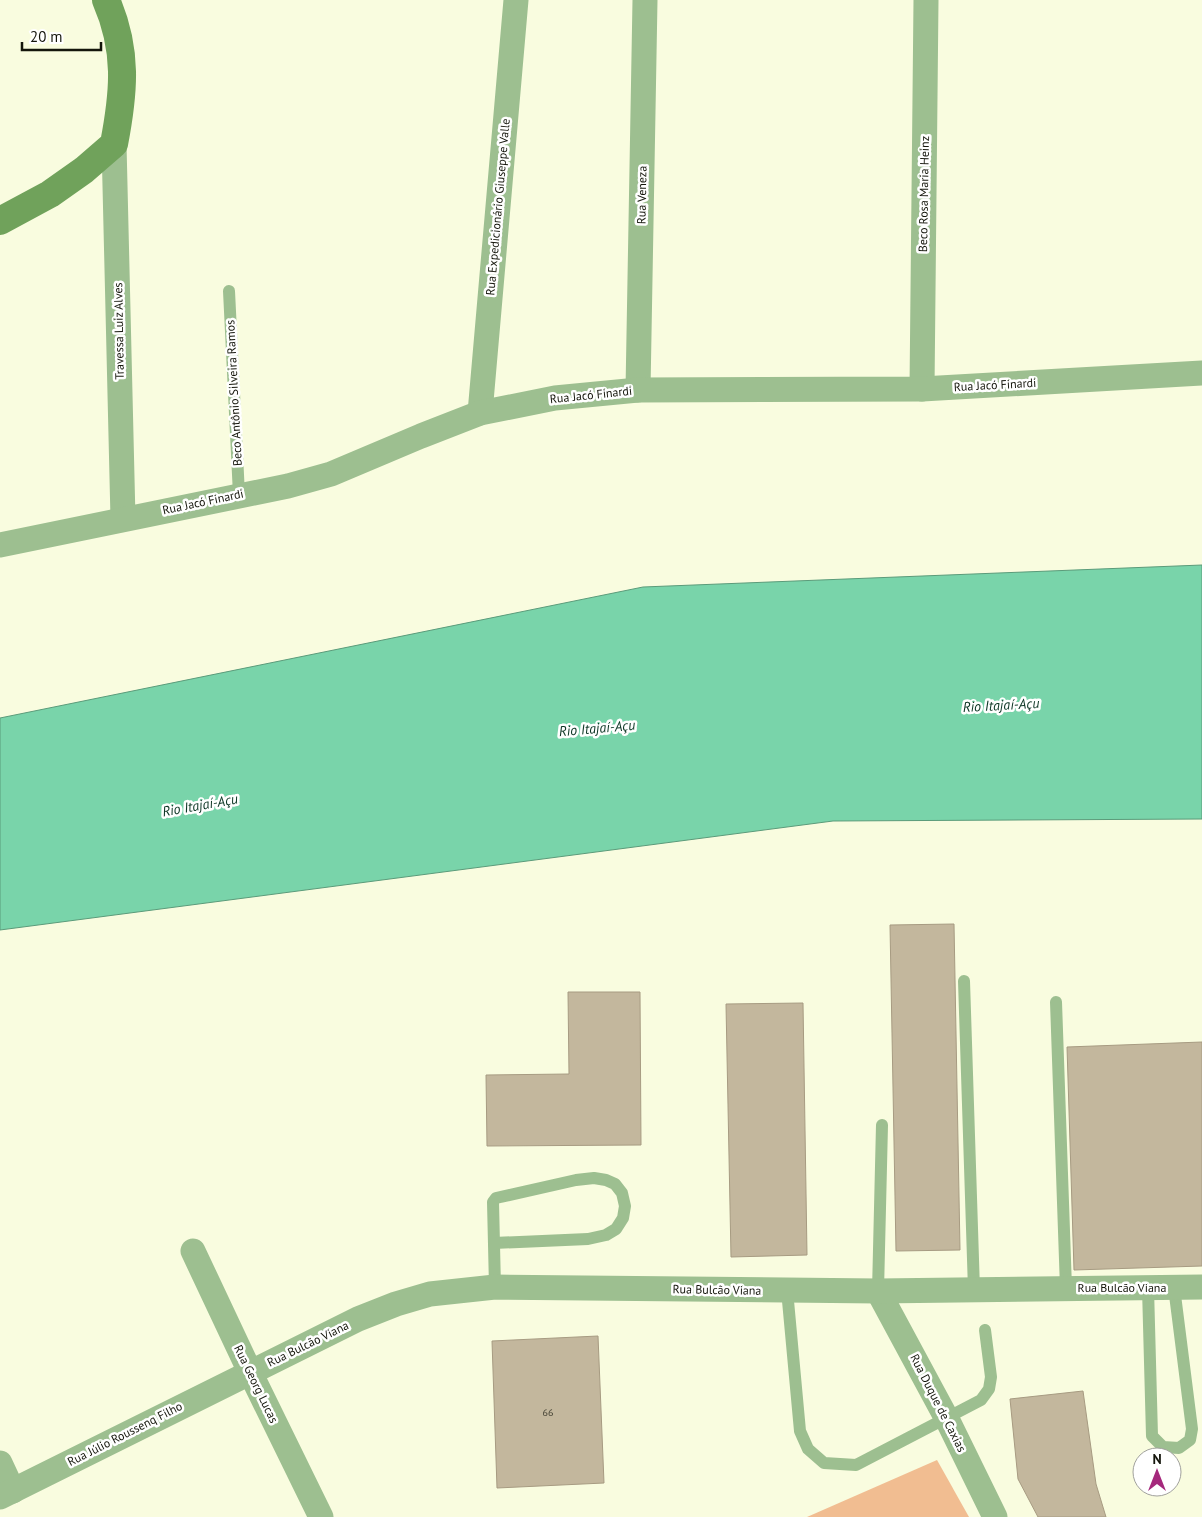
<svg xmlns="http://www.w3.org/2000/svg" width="1202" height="1517" font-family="'PT Sans',sans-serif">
	<rect width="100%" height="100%" fill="#f9fcdf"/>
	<polygon fill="#f1bd91" points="937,1460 969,1517 807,1517"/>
	<polygon fill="#79d4aa" stroke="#5b9b7a" points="1202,565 1202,819 833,821 0,930 0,718 643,587"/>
	<g fill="#c3b79d" stroke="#a79b82">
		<polygon points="954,924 960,1250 896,1251 890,925"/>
		<polygon points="568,992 640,992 641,1145 487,1146 486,1075 569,1074"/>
		<polygon points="803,1003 807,1255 731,1257 726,1004"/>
		<polygon points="1202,1042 1202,1266 1074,1270 1067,1047"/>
		<polygon points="598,1336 604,1483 497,1488 492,1341"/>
		<polygon points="1083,1391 1096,1484 1106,1517 1038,1517 1018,1479 1010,1399"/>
	</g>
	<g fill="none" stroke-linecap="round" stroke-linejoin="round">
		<g stroke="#9dbf90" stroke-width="12">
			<polyline points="229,291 239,495"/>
			<polyline points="964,981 974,1290"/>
			<polyline points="1056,1002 1066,1288"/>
			<polyline points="494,1243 588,1239 606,1235 616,1229 623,1218 625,1206 622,1193 615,1184 606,1180 594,1178 576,1180 496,1198 493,1202 495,1287"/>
			<polyline points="1148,1288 1152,1436 1163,1447 1179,1448 1190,1440 1192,1429 1174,1287"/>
			<polyline points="787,1290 800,1431 808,1449 824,1463 856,1465 981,1400 989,1389 991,1377 985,1330"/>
			<polyline points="878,1291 882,1125"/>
		</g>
		<g stroke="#9dbf90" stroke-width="25">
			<polyline points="114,144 123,519"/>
			<polyline points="922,389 926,0"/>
			<polyline points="638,390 645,0"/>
			<polyline points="480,413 516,0"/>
			<polyline points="0,545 288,486 331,474 421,436 480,413 555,398 638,390 922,389 1202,373"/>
			<polyline points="193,1251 250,1372 321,1517"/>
			<polyline points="878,1291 947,1419 995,1517"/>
			<polyline points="0,1463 13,1491"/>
			<polyline points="0,1497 358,1319 396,1304 430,1294 495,1287 878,1291 1202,1287"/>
		</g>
		<path stroke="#70a25b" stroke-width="28" d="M0 221 50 194 84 170 114 144C124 92 128 50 106 0"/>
	</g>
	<g text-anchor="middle" stroke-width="5" stroke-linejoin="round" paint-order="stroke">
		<g font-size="10" fill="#403e30">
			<text x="548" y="1416">66</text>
		</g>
		<g font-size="12" fill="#14150b" stroke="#fff">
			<text transform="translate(924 194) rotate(-89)" y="4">Beco Rosa Maria Heinz</text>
			<text transform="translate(642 195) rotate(-89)" y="4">Rua Veneza</text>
			<text transform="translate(498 207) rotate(-85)" y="4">Rua Expedicionário Giuseppe Valle</text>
			<text transform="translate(119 331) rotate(-91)" y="4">Travessa Luiz Alves</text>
			<text transform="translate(995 385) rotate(-3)" y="4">Rua Jacó Finardi</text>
			<text transform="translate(234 393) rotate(-93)" y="4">Beco Antônio Silveira Ramos</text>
			<text transform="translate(591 395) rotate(-6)" y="4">Rua Jacó Finardi</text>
			<text transform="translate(203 502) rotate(-12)" y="4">Rua Jacó Finardi</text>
			<text x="1122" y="1292">Rua Bulcão Viana</text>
			<text transform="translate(717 1290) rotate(1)" y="4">Rua Bulcão Viana</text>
			<text transform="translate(308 1344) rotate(-26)" y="4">Rua Bulcão Viana</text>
			<text transform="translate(256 1384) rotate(64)" y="4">Rua Georg Lucas</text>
			<text transform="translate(938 1403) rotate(63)" y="4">Rua Duque de Caxias</text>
			<text transform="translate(125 1434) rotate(-27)" y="4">Rua Júlio Roussenq Filho</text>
		</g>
		<g font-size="14" font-style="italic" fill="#0d3625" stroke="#fff">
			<text transform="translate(1001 705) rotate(-3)" y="5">Rio Itajaí-Açu</text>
			<text transform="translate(597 728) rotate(-5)" y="5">Rio Itajaí-Açu</text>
			<text transform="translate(200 805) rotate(-10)" y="5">Rio Itajaí-Açu</text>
		</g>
	</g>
	<g transform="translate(1157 1472)"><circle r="24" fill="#ffffff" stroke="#a1a19d"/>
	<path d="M0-4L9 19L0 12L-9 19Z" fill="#a5287c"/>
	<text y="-8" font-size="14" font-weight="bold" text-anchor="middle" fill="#14150b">N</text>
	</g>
	<path d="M22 42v8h79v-8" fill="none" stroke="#14150b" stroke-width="2.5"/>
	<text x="30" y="42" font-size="15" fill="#14150b" stroke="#ffffff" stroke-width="4" paint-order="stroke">20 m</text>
</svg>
